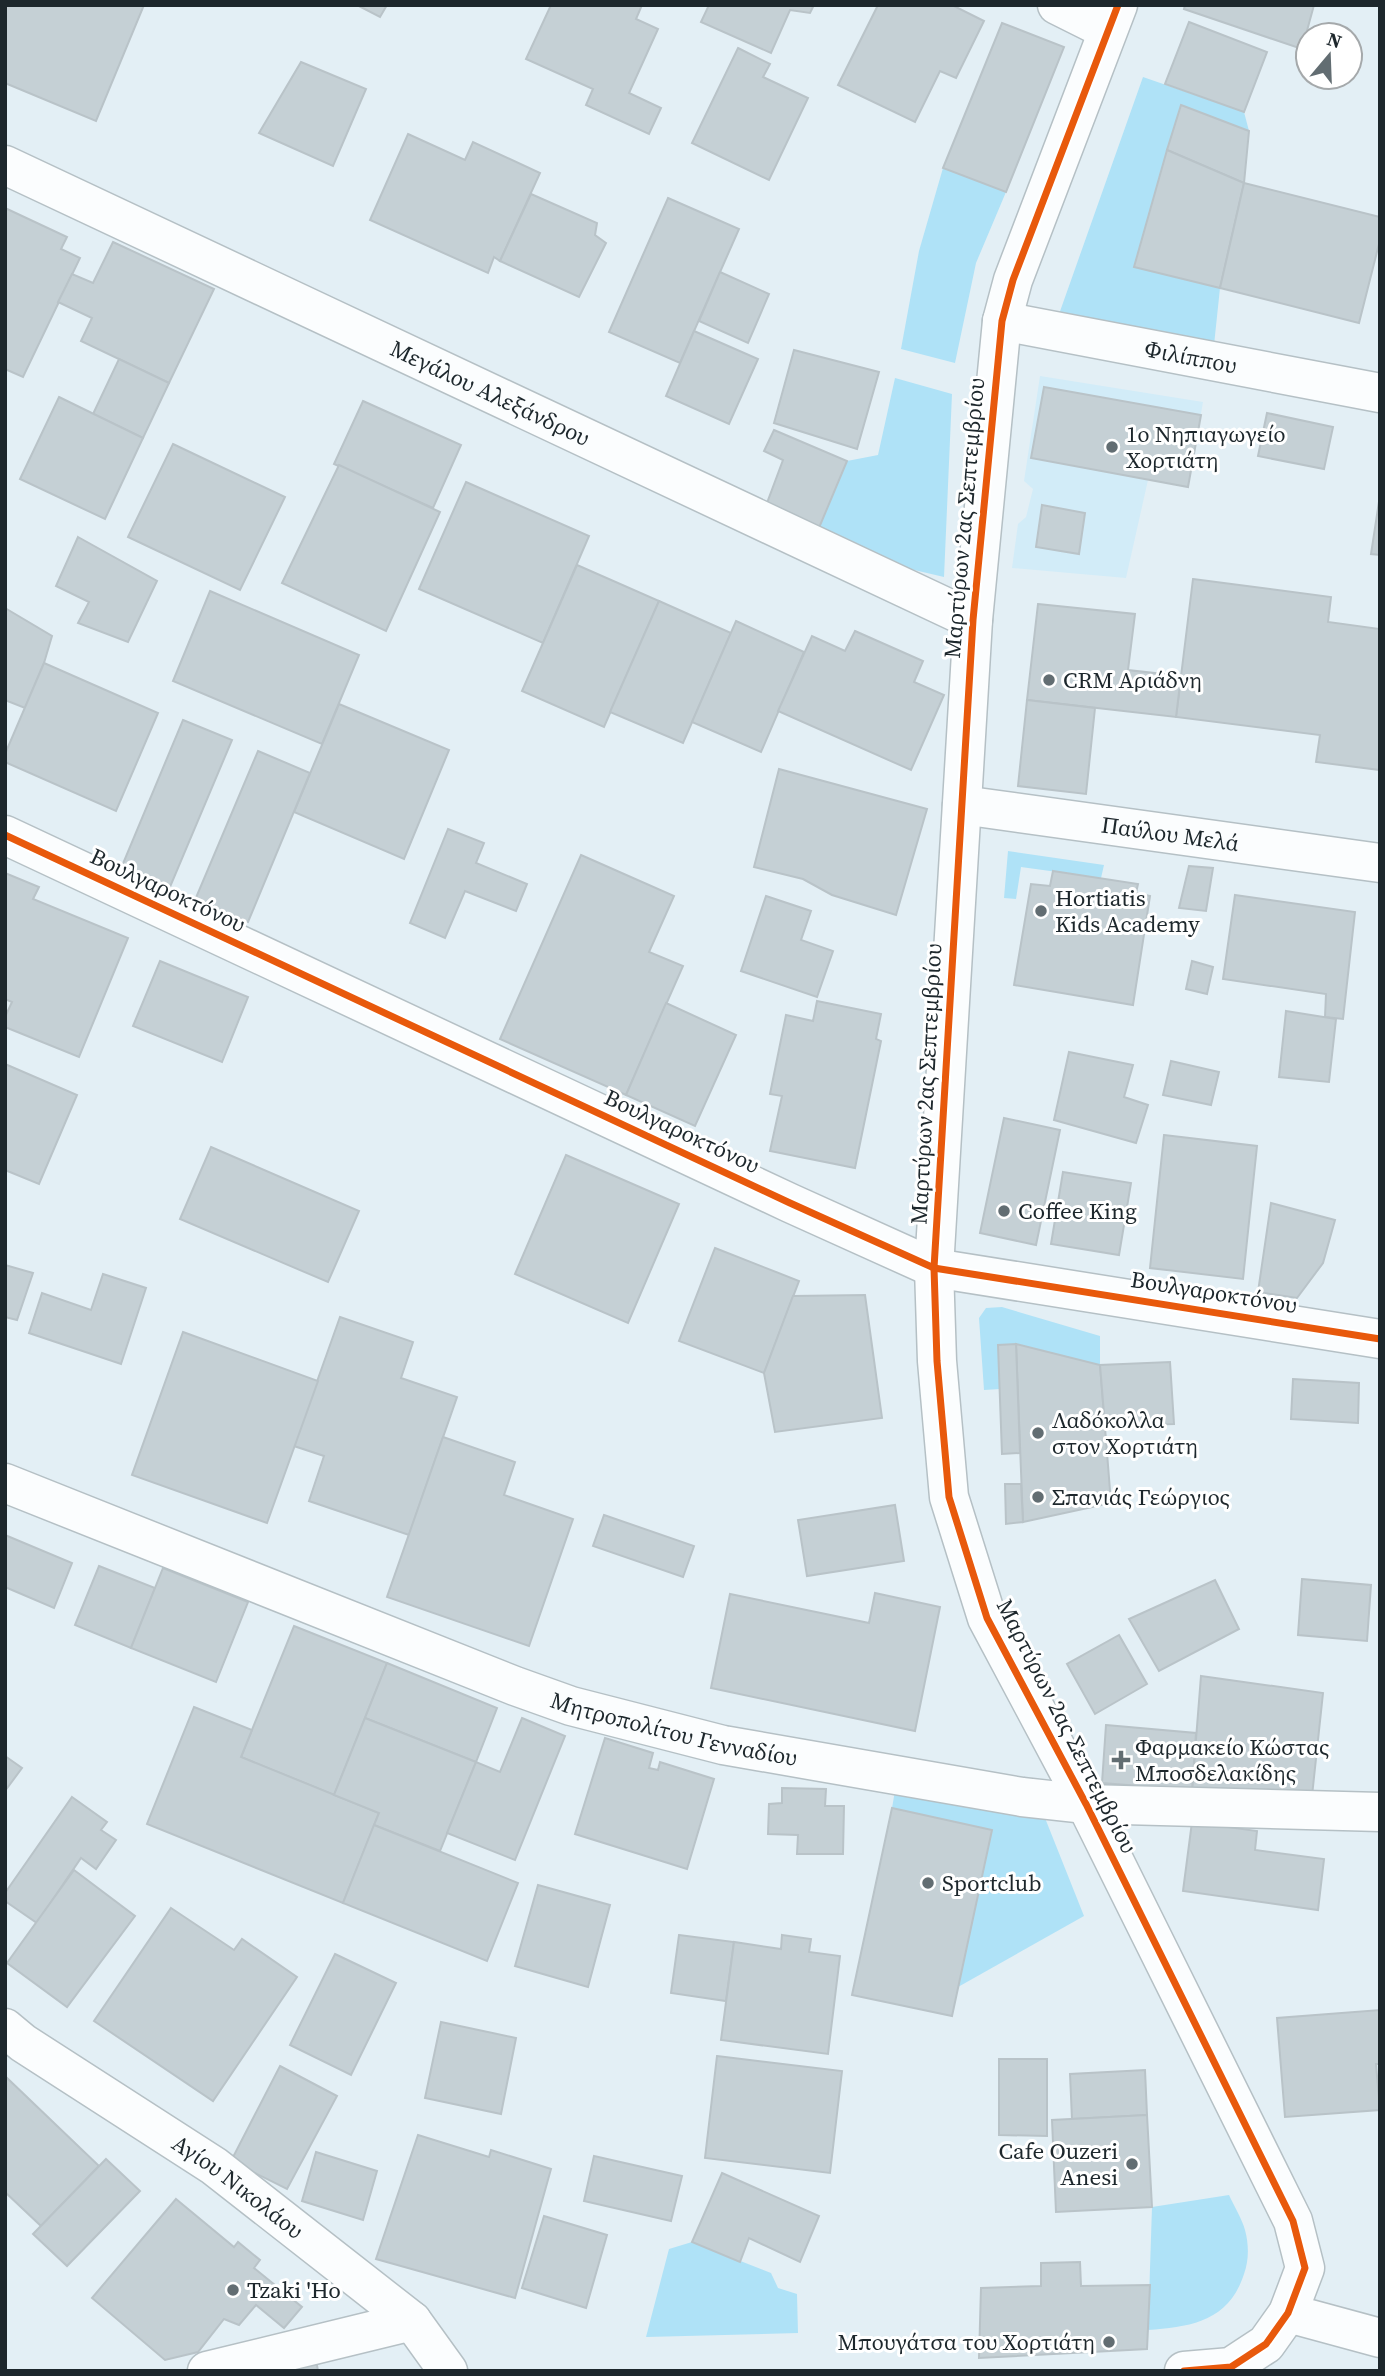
<svg xmlns="http://www.w3.org/2000/svg" width="1385" height="2376" font-family="'Source Serif 4',serif">
	<rect width="100%" height="100%" fill="#e3eff5"/>
	<polygon fill="#d2ecf8" points="1040,376 1203,402 1188,487 1148,480 1126,578 1012,568 1018,524 1026,517 1033,489 1024,481"/>
	<g fill="#afe2f7">
		<polygon points="1143,77 1244,112 1249,131 1167,150 1134,267 1220,288 1214,345 1058,317"/>
		<polygon points="943,168 1006,192 976,263 955,363 901,349 919,251"/>
		<polygon points="895,378 952,394 944,577 910,569 816,535 847,461 878,455"/>
		<polygon points="1008,851 1104,865 1101,878 1021,867 1016,899 1004,898"/>
		<polygon points="1002,1307 1100,1336 1100,1365 1016,1344 999,1345 1000,1389 984,1390 979,1318 986,1308"/>
		<polygon points="896,1785 1043,1813 1084,1916 958,1987 991,1830 892,1808"/>
		<path d="M1229 2195C1234 2206 1242 2219 1245 2230 1249 2245 1249 2260 1244 2274 1229 2321 1191 2327 1148 2330L1152 2207Z"/>
		<polygon points="692,2242 771,2273 778,2288 797,2294 798,2333 646,2337 669,2249"/>
	</g>
	<g fill="#c5d0d5" stroke="#b9c3c8" stroke-width="2">
		<polygon points="5,5 144,5 96,121 5,83"/>
		<polygon points="357,5 387,5 380,17"/>
		<polygon points="551,5 642,5 636,19 658,29 629,93 661,108 649,134 586,105 593,89 526,59"/>
		<polygon points="709,5 814,5 810,13 790,10 771,53 701,22"/>
		<polygon points="878,5 952,5 984,21 956,78 940,71 915,122 838,85"/>
		<polygon points="1185,5 1314,5 1302,49 1184,9"/>
		<polygon points="1189,22 1267,52 1244,112 1165,84"/>
		<polygon points="1002,23 1064,47 1006,192 943,168"/>
		<polygon points="738,48 770,64 763,77 808,98 769,180 692,143"/>
		<polygon points="301,62 366,89 333,166 259,133"/>
		<polygon points="1181,105 1249,131 1244,183 1167,150"/>
		<polygon points="408,134 465,160 473,142 540,173 500,261 494,257 488,273 370,220"/>
		<polygon points="1167,150 1244,183 1220,288 1134,267"/>
		<polygon points="1244,183 1380,217 1380,240 1359,323 1220,288"/>
		<polygon points="531,194 597,223 595,235 606,243 579,297 500,261"/>
		<polygon points="668,198 739,229 680,363 609,332"/>
		<polygon points="5,208 67,237 61,249 80,258 23,377 5,369"/>
		<polygon points="113,242 214,289 169,383 81,341 92,318 58,302 72,274 93,283"/>
		<polygon points="720,272 769,294 748,343 699,321"/>
		<polygon points="694,331 758,359 729,424 666,396"/>
		<polygon points="794,350 879,372 857,449 774,423"/>
		<polygon points="119,359 169,383 143,438 93,414"/>
		<polygon points="1044,387 1201,415 1188,487 1031,458"/>
		<polygon points="59,397 143,438 105,519 20,479"/>
		<polygon points="363,401 461,445 433,508 334,464"/>
		<polygon points="1267,413 1333,427 1324,469 1258,456"/>
		<polygon points="774,430 847,461 816,535 764,511 783,460 764,451"/>
		<polygon points="173,444 285,497 240,590 128,537"/>
		<polygon points="339,465 440,512 386,631 282,583"/>
		<polygon points="466,482 589,536 543,643 419,589"/>
		<polygon points="1380,495 1380,555 1371,554"/>
		<polygon points="1042,505 1085,513 1079,554 1036,547"/>
		<polygon points="78,537 157,581 128,642 78,623 89,602 56,586"/>
		<polygon points="577,565 659,601 604,727 522,691"/>
		<polygon points="1193,579 1331,597 1328,622 1380,629 1380,770 1316,762 1320,735 1176,717"/>
		<polygon points="210,591 359,655 322,744 173,681"/>
		<polygon points="659,601 731,633 683,743 610,712"/>
		<polygon points="1038,604 1135,614 1128,670 1181,676 1176,717 1027,700"/>
		<polygon points="5,608 52,636 44,663 25,708 5,700"/>
		<polygon points="736,621 804,652 761,752 692,722"/>
		<polygon points="855,631 923,661 914,682 944,695 911,770 778,711 812,636 845,651"/>
		<polygon points="44,663 158,713 116,811 5,762 5,754"/>
		<polygon points="1027,700 1095,708 1086,794 1018,786"/>
		<polygon points="339,704 449,750 404,859 294,812"/>
		<polygon points="183,720 232,740 170,887 122,866"/>
		<polygon points="258,751 310,773 248,922 195,900"/>
		<polygon points="779,769 927,809 896,915 832,895 803,879 754,867"/>
		<polygon points="448,829 484,843 476,863 527,884 516,911 465,891 445,938 410,923"/>
		<polygon points="581,855 674,896 649,952 683,966 626,1095 500,1039"/>
		<polygon points="1189,866 1213,868 1206,911 1179,908"/>
		<polygon points="1053,871 1138,884 1136,893 1150,896 1133,1005 1014,985 1031,884 1050,886"/>
		<polygon points="5,873 39,887 33,899 128,938 79,1057 5,1027 5,1017 12,1002 5,999"/>
		<polygon points="1235,895 1355,912 1343,1019 1325,1017 1326,994 1223,979"/>
		<polygon points="766,896 811,911 801,940 833,951 817,997 741,971"/>
		<polygon points="160,961 248,997 222,1062 133,1026"/>
		<polygon points="1192,961 1213,967 1207,994 1186,989"/>
		<polygon points="817,1001 881,1014 876,1039 881,1041 855,1168 770,1151 782,1096 770,1094 786,1015 813,1021"/>
		<polygon points="666,1003 736,1035 695,1126 626,1095"/>
		<polygon points="1286,1011 1336,1019 1329,1082 1279,1077"/>
		<polygon points="1069,1052 1133,1065 1124,1097 1148,1105 1136,1143 1054,1120"/>
		<polygon points="1171,1061 1219,1072 1211,1105 1163,1095"/>
		<polygon points="5,1064 77,1095 39,1184 5,1170"/>
		<polygon points="1004,1118 1060,1130 1036,1245 980,1233"/>
		<polygon points="1164,1135 1257,1146 1243,1279 1150,1268"/>
		<polygon points="211,1147 359,1211 328,1282 180,1219"/>
		<polygon points="566,1155 679,1204 628,1323 515,1274"/>
		<polygon points="1063,1172 1131,1183 1119,1255 1051,1244"/>
		<polygon points="1271,1203 1335,1220 1323,1263 1297,1298 1258,1292"/>
		<polygon points="715,1248 799,1281 764,1373 679,1341"/>
		<polygon points="5,1265 33,1273 17,1320 5,1317"/>
		<polygon points="103,1274 146,1288 121,1364 29,1333 42,1293 91,1310"/>
		<polygon points="865,1295 882,1418 775,1432 764,1373 793,1296"/>
		<polygon points="340,1317 413,1342 401,1378 457,1397 409,1535 309,1501 324,1456 294,1446"/>
		<polygon points="183,1332 318,1381 267,1523 132,1475"/>
		<polygon points="1016,1344 1100,1365 1111,1503 1023,1522"/>
		<polygon points="1016,1344 1020,1453 1002,1454 998,1345"/>
		<polygon points="1170,1362 1174,1424 1105,1426 1100,1365"/>
		<polygon points="1293,1379 1359,1383 1358,1423 1291,1419"/>
		<polygon points="443,1437 515,1462 504,1495 573,1519 529,1646 387,1597"/>
		<polygon points="1005,1484 1021,1484 1023,1522 1006,1524"/>
		<polygon points="895,1505 904,1561 807,1576 798,1520"/>
		<polygon points="604,1515 694,1546 683,1577 593,1546"/>
		<polygon points="5,1535 72,1563 54,1608 5,1587"/>
		<polygon points="99,1566 155,1588 131,1648 75,1625"/>
		<polygon points="163,1568 248,1602 216,1682 131,1648"/>
		<polygon points="1302,1579 1371,1585 1367,1641 1298,1635"/>
		<polygon points="1215,1580 1239,1629 1159,1671 1129,1619"/>
		<polygon points="875,1593 940,1607 915,1731 711,1688 730,1594 869,1623"/>
		<polygon points="294,1626 387,1663 334,1795 241,1757"/>
		<polygon points="1119,1635 1147,1684 1095,1714 1067,1664"/>
		<polygon points="387,1663 497,1708 476,1762 365,1718"/>
		<polygon points="1201,1676 1323,1693 1312,1796 1192,1790"/>
		<polygon points="194,1707 252,1730 241,1757 379,1813 343,1903 147,1824"/>
		<polygon points="365,1718 476,1762 440,1851 374,1825 379,1813 334,1795"/>
		<polygon points="522,1718 565,1736 515,1860 447,1833 476,1762 500,1772"/>
		<polygon points="1106,1725 1196,1733 1192,1790 1102,1783"/>
		<polygon points="605,1738 653,1753 649,1768 658,1770 660,1762 714,1779 687,1869 575,1834"/>
		<polygon points="5,1756 22,1768 5,1791"/>
		<polygon points="782,1788 826,1789 825,1806 844,1806 843,1854 797,1854 798,1835 768,1834 769,1804 782,1803"/>
		<polygon points="72,1797 107,1822 101,1830 116,1840 96,1869 81,1858 37,1923 5,1901 5,1893"/>
		<polygon points="892,1808 992,1830 952,2016 852,1995"/>
		<polygon points="1192,1822 1257,1831 1255,1850 1324,1859 1318,1910 1183,1891"/>
		<polygon points="374,1825 518,1883 487,1961 343,1903"/>
		<polygon points="74,1870 135,1916 67,2007 7,1963"/>
		<polygon points="538,1885 610,1905 588,1987 515,1966"/>
		<polygon points="171,1908 234,1950 242,1939 297,1977 213,2101 94,2021"/>
		<polygon points="679,1935 734,1942 726,2001 671,1993"/>
		<polygon points="782,1935 811,1939 809,1952 840,1956 828,2054 721,2040 734,1942 781,1949"/>
		<polygon points="335,1954 396,1983 351,2075 290,2045"/>
		<polygon points="1380,2010 1380,2064 1376,2064 1380,2110 1285,2117 1277,2018"/>
		<polygon points="441,2022 516,2038 501,2114 425,2098"/>
		<polygon points="717,2056 842,2071 830,2173 705,2158"/>
		<polygon points="999,2059 1047,2059 1047,2136 999,2135"/>
		<polygon points="280,2066 337,2096 287,2189 231,2161"/>
		<polygon points="1145,2070 1147,2115 1072,2119 1070,2074"/>
		<polygon points="5,2076 99,2166 41,2226 5,2192"/>
		<polygon points="1147,2115 1152,2207 1056,2212 1052,2120"/>
		<polygon points="418,2135 489,2157 491,2150 551,2169 515,2298 376,2259"/>
		<polygon points="316,2152 377,2171 363,2220 302,2201"/>
		<polygon points="594,2156 682,2176 671,2221 584,2201"/>
		<polygon points="106,2159 140,2191 67,2266 33,2234"/>
		<polygon points="722,2173 819,2216 800,2262 749,2238 740,2262 692,2242"/>
		<polygon points="176,2199 234,2247 238,2242 260,2260 254,2268 302,2307 284,2328 256,2305 239,2325 224,2319 198,2352 165,2360 92,2298"/>
		<polygon points="544,2216 607,2235 586,2308 522,2288"/>
		<polygon points="1080,2262 1081,2286 1150,2285 1147,2349 979,2358 981,2288 1041,2286 1041,2263"/>
		<polygon points="315,2354 318,2371 247,2371"/>
	</g>
	<g fill="none" stroke-linecap="round" stroke-linejoin="round">
		<g stroke="#b5c0c5" stroke-width="41">
			<g id="street">
				<polyline points="1057,5 1107,30"/>
				<path id="s1" d="M5 165 973 620"/>
				<path id="s2" d="M1002 321 1380 393"/>
				<path id="s3" d="M962 805 1380 863"/>
				<polyline points="5,835 790,1203 934,1268 1380,1339"/>
				<path id="s4" d="M5 1483 515 1686 571 1706 723 1745 1022 1797 1086 1804 1380 1812"/>
				<path id="s5" d="M5 2028 23 2043 214 2166 412 2321 448 2371"/>
				<polyline points="1288,2313 1380,2338"/>
				<polyline points="207,2371 412,2321"/>
			</g>
		</g>
		<g stroke="#b5c0c5" stroke-width="41">
			<polyline id="secondary" points="1118,5 1013,280 1002,321 973,620 934,1268 937,1361 949,1497 987,1618 1086,1804 1293,2221 1305,2268 1288,2313 1266,2344 1231,2367 1184,2371"/>
		</g>
		<use href="#street" stroke="#fbfdfe" stroke-width="38"/>
		<use href="#secondary" stroke="#fbfdfe" stroke-width="38"/>
		<g stroke="#fff" stroke-width="11">
			<g id="cycleway">
				<polyline points="1118,5 1013,280 1002,321 973,620 934,1268 937,1361 949,1497 987,1618 1086,1804 1293,2221 1305,2268 1288,2313 1266,2344 1231,2367 1184,2371"/>
				<polyline points="5,835 790,1203 934,1268 1380,1339"/>
			</g>
		</g>
		<use href="#cycleway" stroke="#e8590c" stroke-width="7"/>
	</g>
	<g fill="#626d72" stroke="#fff" stroke-width="2.5">
		<circle cx="1112" cy="447" r="7"/>
		<circle cx="1049" cy="680" r="7"/>
		<circle cx="1041" cy="911" r="7"/>
		<circle cx="1004" cy="1211" r="7"/>
		<circle cx="1038" cy="1433" r="7"/>
		<circle cx="1038" cy="1497" r="7"/>
		<path d="M1117.5 1749.5h7v7h7v7h-7v7h-7v-7h-7v-7h7z"/>
		<circle cx="928" cy="1883" r="7"/>
		<circle cx="1132" cy="2164" r="7"/>
		<circle cx="233" cy="2290" r="7"/>
		<circle cx="1109" cy="2342" r="7"/>
	</g>
	<g text-anchor="middle" stroke-width="6" stroke-linejoin="round" paint-order="stroke">
		<g font-size="23" fill="#1d272c" stroke="#fff">
			<text dy="8" stroke="none"><textPath href="#s2" startOffset="192">Φιλίππου</textPath></text>
			<text dy="8" stroke="none"><textPath href="#s1" startOffset="536">Μεγάλου Αλεξάνδρου</textPath></text>
			<text transform="translate(964 518) rotate(-85)" y="8">Μαρτύρων 2ας Σεπτεμβρίου</text>
			<text dy="8" stroke="none"><textPath href="#s3" startOffset="210">Παύλου Μελά</textPath></text>
			<text transform="translate(168 890) rotate(25)" y="8">Βουλγαροκτόνου</text>
			<text transform="translate(926 1084) rotate(-87)" y="8">Μαρτύρων 2ας Σεπτεμβρίου</text>
			<text transform="translate(682 1131) rotate(25)" y="8">Βουλγαροκτόνου</text>
			<text transform="translate(1214 1292) rotate(9)" y="8">Βουλγαροκτόνου</text>
			<text transform="translate(1067 1726) rotate(63)" y="8">Μαρτύρων 2ας Σεπτεμβρίου</text>
			<text dy="8" stroke="none"><textPath href="#s4" startOffset="714">Μητροπολίτου Γενναδίου</textPath></text>
			<text dy="8" stroke="none"><textPath href="#s5" startOffset="282">Αγίου Νικολάου</textPath></text>
		</g>
		<g font-size="23" fill="#1d272c" stroke="#fff" text-anchor="start">
			<text x="1126" y="442">1ο Νηπιαγωγείο<tspan x="1126" dy="26">Χορτιάτη</tspan></text>
			<text x="1063" y="688">CRM Αριάδνη</text>
			<text x="1055" y="906">Hortiatis<tspan x="1055" dy="26">Kids Academy</tspan></text>
			<text x="1018" y="1219">Coffee King</text>
			<text x="1052" y="1428">Λαδόκολλα<tspan x="1052" dy="26">στον Χορτιάτη</tspan></text>
			<text x="1052" y="1505">Σπανιάς Γεώργιος</text>
			<text x="1135" y="1755">Φαρμακείο Κώστας<tspan x="1135" dy="26">Μποσδελακίδης</tspan></text>
			<text x="942" y="1891">Sportclub</text>
			<text x="1118" y="2159" text-anchor="end">Cafe Ouzeri<tspan x="1118" dy="26">Anesi</tspan></text>
			<text x="247" y="2298">Tzaki 'Ho</text>
			<text x="1095" y="2350" text-anchor="end">Μπουγάτσα του Χορτιάτη</text>
		</g>
	</g>
	<rect width="1385" height="2376" fill="none" stroke="#1d272c" stroke-width="14"/>
	<g transform="translate(1329 56) rotate(19)"><circle r="33" fill="#ffffff" stroke="#a5a9ab" stroke-width="2"/>
	<path d="M0-5L12 26L0 18L-12 26Z" fill="#626d72"/>
	<text y="-10" font-size="19" font-weight="bold" text-anchor="middle" fill="#1d272c">N</text>
	</g>
</svg>
